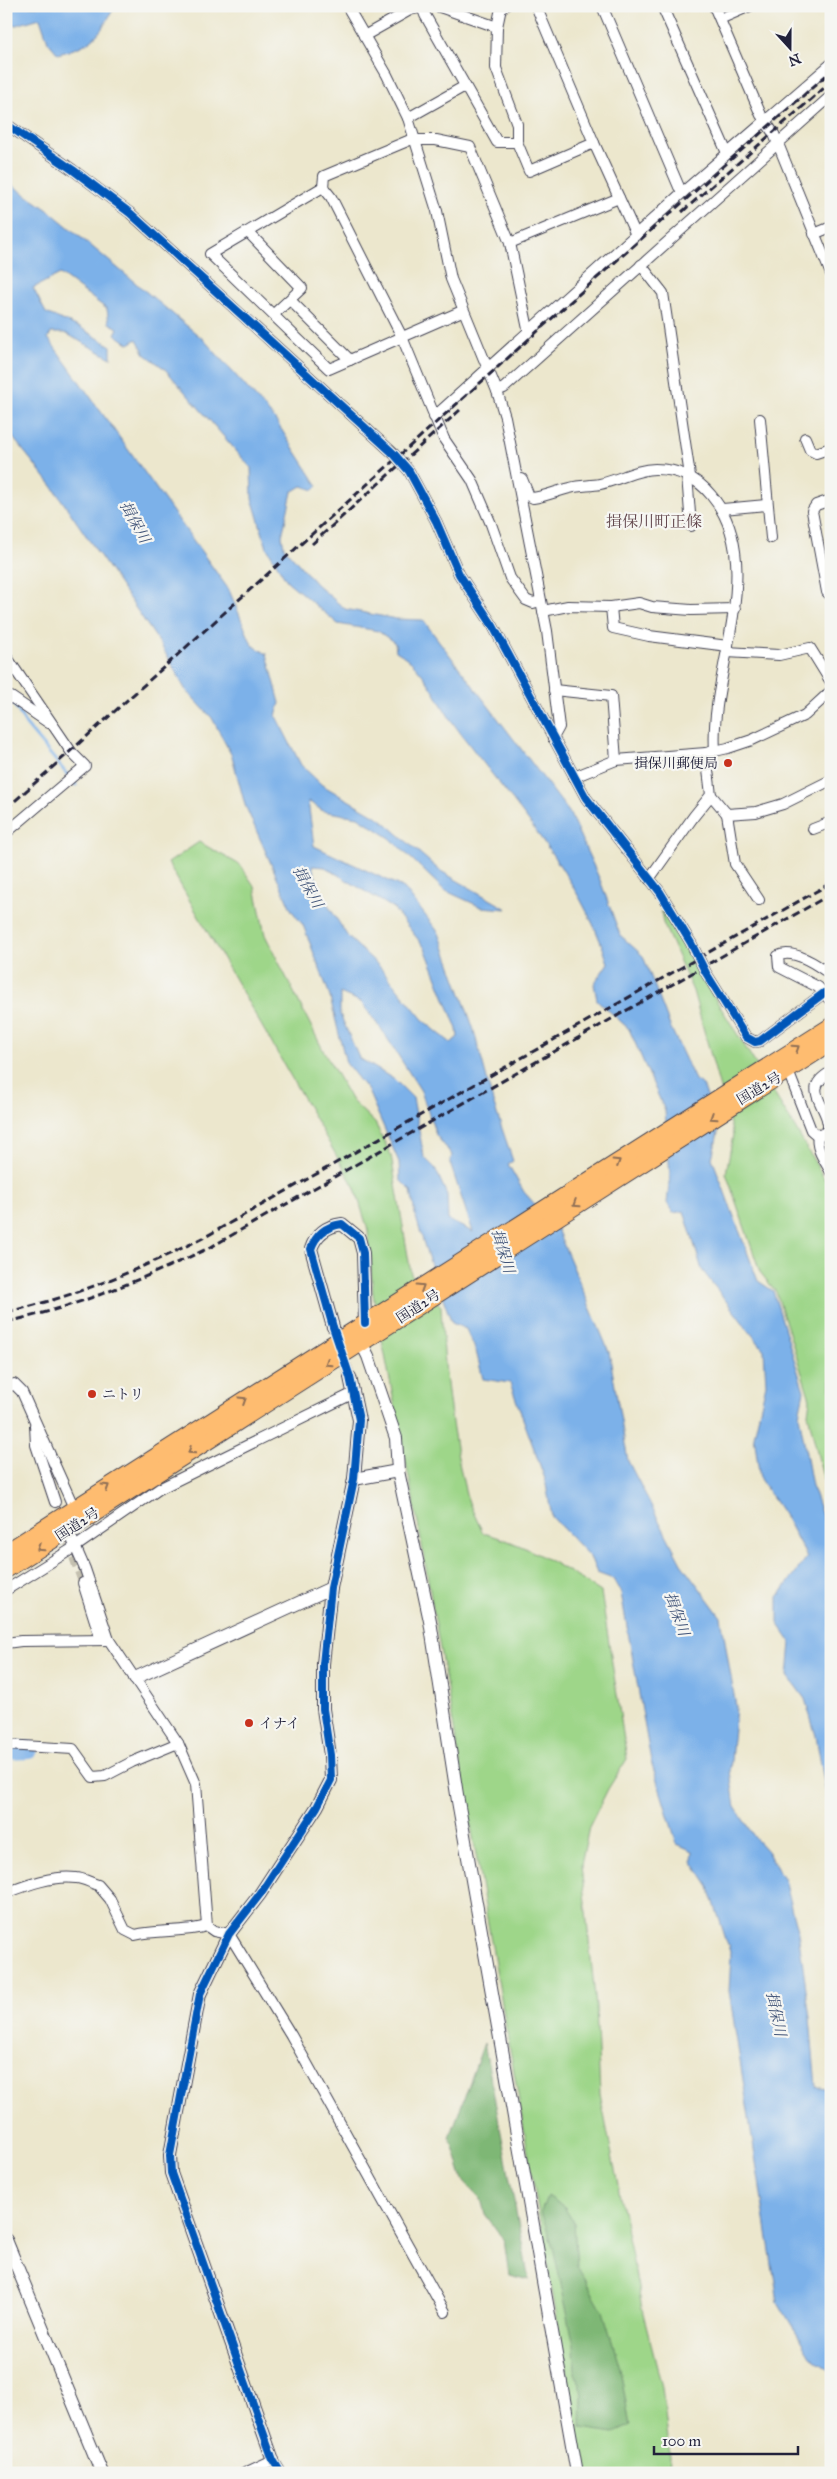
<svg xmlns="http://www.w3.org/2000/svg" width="837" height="2479" font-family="'IM FELL Great Primer','Noto Serif JP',serif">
	<rect width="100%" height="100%" fill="#f6f6f2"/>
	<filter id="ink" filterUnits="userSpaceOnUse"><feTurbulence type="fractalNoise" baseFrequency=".02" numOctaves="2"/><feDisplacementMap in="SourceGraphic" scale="10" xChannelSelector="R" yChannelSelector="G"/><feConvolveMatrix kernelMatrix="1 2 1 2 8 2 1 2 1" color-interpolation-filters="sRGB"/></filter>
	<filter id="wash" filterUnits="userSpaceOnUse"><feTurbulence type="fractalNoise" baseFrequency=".0096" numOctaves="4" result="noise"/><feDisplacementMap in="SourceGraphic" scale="20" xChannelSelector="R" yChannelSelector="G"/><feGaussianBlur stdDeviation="1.12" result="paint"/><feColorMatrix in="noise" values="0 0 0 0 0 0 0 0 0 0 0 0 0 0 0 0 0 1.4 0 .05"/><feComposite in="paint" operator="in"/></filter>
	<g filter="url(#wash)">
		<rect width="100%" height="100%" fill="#ece7cd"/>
		<g fill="#9ed689" stroke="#607c62">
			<path d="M199 842 240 865 255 887 265 935 322 1048 352 1101 375 1123 391 1155 411 1274 441 1306C444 1368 451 1434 466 1494 470 1507 477 1520 483 1533 527 1544 563 1568 601 1592L627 1759 608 1789 589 1827 581 1865 596 2007 600 2094 643 2313 662 2387 670 2457 669 2473H584L420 1534 373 1294 368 1230 355 1188 168 863Z"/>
			<polygon points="661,911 788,1116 831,1190 831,1512 808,1414 810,1399 776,1292 760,1272 726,1173 733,1135 693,991 663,923"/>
		</g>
		<g fill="#7eb775" stroke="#506c58">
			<polygon points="484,2043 529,2280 509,2275 504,2240 485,2214 481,2199 463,2180 450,2137"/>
			<polygon points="547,2196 564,2207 574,2223 577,2266 603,2311 620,2368 630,2426 614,2433 581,2428 582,2392 575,2373 574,2345 553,2247 541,2212"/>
		</g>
		<g fill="#7bb1e9" stroke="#4e6a92" fill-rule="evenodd">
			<path d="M6 6H115C98 38 93 44 58 54L48 42 40 18 6 28Z"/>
			<path d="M6 181 48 210 204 340 274 418 318 486 314 490 302 486 292 492 282 536 284 547 316 584 345 609 396 619 423 620 569 812 600 880 620 935 643 956 670 1026 695 1080 703 1085 719 1129 712 1158 758 1281 773 1291 804 1391 799 1415 812 1486 827 1530 831 1570V1822L816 1736 805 1699 788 1676 791 1642 778 1623V1597L807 1557 783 1513 760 1479 754 1436 766 1384 764 1350 702 1270 684 1211 673 1213 667 1203 670 1175 665 1111 629 1029 597 1000 594 984 608 963C582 877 509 799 456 727 436 700 427 669 396 651L395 643 378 631 338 624 287 581 267 548 252 498 251 468 165 369 145 354 137 339 129 344 115 334 118 328 109 323 107 309 60 274 33 288 46 313 81 328 111 346V358L65 333H51L48 338 229 590 252 645 267 654 280 703 276 716 301 765 322 785 381 819 439 870 507 909 481 907 444 890 390 838 358 817 323 811 308 801 314 846 404 888 439 933 473 1027 493 1102 513 1161 508 1164 524 1192 557 1229 609 1352 628 1461 681 1563 721 1617 736 1707 730 1771 735 1807 755 1838 767 1851 784 1880 799 1938 810 2018 816 2087 831 2090V2373L810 2356 778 2302 729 1991 731 1955 709 1887 692 1861 693 1851 677 1844 651 1761 621 1593 613 1579 597 1573 590 1557 552 1517 545 1479 510 1383 483 1379 476 1351 466 1329 452 1323 427 1254 415 1214 411 1191 400 1180 399 1162 368 1091 346 1063 329 993 303 925 292 911 245 805 232 756 212 718 185 689 161 645 52 486 6 429ZM312 866 325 867 393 908 425 948 457 1029 458 1037 451 1043 425 1022 379 966 348 937 323 897ZM340 993 361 1002 382 1030 421 1091 436 1135 452 1155 450 1163 473 1232 448 1220 447 1195 435 1168 424 1157 413 1098 395 1080 359 1058 340 1014Z"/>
		</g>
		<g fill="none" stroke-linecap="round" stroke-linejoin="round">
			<g stroke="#7bb1e9" stroke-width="3">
				<polyline points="6,687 11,696"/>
				<polyline points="13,702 26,725 76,785"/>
			</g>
			<polyline stroke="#7bb1e9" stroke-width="18" points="6,1751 29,1750"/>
		</g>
	</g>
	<g filter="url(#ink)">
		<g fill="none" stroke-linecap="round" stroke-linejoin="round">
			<polyline stroke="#c4c0b0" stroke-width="10" stroke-dasharray="10 5" stroke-linecap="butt" points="69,1543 83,1582"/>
			<polyline stroke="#c4c0b0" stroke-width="12" stroke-dasharray="12 6" stroke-linecap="butt" points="340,1348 350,1377"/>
			<g stroke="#404051" stroke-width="12">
				<g id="minor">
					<polyline points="347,6 387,75 408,118 437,211 451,279 497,391 505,417 547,631 559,727 553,738"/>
					<polyline points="437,6 497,27"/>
					<polyline points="505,6 501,8 497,27 496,68 517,124 517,142 529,171 594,143"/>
					<polyline points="536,6 594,143 636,235"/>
					<polyline points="602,6 679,187 683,192"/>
					<polyline points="662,6 727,153"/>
					<polyline points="714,6 761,115 774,134 831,274"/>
					<polyline points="422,7 425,15 497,142 517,142"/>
					<polyline points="720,19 750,6"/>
					<polyline points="364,36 410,10 428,6"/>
					<polyline points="408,118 465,86"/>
					<polyline points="6,124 73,170 130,213 394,454 409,471 436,521 459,574 493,626 586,798 660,892 691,943 706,973 746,1037 755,1042 760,1041 824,993"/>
					<polyline points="323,187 210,254 329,369 462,311"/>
					<polyline points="248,232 302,288 274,314"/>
					<polyline points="814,234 831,227"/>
					<polyline points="510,243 619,198"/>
					<polyline points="641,265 663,293 690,476"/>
					<polyline points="290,300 350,360"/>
					<polyline points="528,329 510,243 470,147 436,140 410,140 324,176 323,187 331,197 402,337 444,439 472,480 491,524 510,578 526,600 533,603 540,601"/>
					<polyline points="497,391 504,388 831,96"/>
					<polyline points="434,417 683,192 831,64"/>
					<polyline points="760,419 771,538"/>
					<polyline points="805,438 810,450 816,453 831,448"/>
					<polyline points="687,475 691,526"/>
					<path d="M522 479 529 496 533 498C546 496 557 491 570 488 580 485 590 486 600 484 619 480 636 469 655 469 678 469 697 478 711 495 769 564 709 672 715 750"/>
					<polyline points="831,500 816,505 812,511 827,592 831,596"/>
					<polyline points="723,509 766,505"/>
					<polyline points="611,607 613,628 649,636 728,646"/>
					<polyline points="543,611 568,606 611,607 639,603 652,607 691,610 735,609"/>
					<polyline points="727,652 779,655 810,648 831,682"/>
					<polyline points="6,656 72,753 85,766 6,833"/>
					<polyline points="554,690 611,696 616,760"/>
					<polyline points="6,700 11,697 49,723"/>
					<polyline points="574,777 616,760 706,753 728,748 752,740 805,715 831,691"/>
					<polyline points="711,795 727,814 756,812 783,804 831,780"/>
					<polyline points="727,814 735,864 759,900"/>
					<polyline points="813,829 831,822"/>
					<polyline points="649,879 694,816 711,795 706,753"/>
					<path d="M831 975C819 966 793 948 778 956L779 967 818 987 831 1001"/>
					<polyline points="788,1071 811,1130 818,1136"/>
					<path d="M818 1136 828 1131C831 1106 798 1090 831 1072"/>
					<path d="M818 1136C815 1148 825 1161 831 1172"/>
					<polyline points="6,1388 14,1384 22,1392 74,1508"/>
					<polyline points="35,1425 36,1445 55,1502"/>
					<polyline points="68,1530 85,1569 109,1640 178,1743 196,1784 207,1926 214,1931 229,1934 291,2035 445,2312"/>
					<polyline points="83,1583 101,1640"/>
					<polyline points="6,1590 75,1547 159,1489 354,1393"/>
					<polyline points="6,1643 21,1641 109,1640"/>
					<polyline points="6,1745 73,1749 93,1777 105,1776 132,1762 178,1743"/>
					<path d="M6 1893C27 1885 53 1875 76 1878 83 1878 91 1883 98 1885L110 1899 125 1930 135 1935C159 1929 183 1933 207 1926"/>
					<polyline points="245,2473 273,2460 281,2473"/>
				</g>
			</g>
			<g stroke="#404051" stroke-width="14">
				<g id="tertiary">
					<path d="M333 1327 311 1249C316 1234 327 1226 342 1224L359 1238 363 1253 365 1323"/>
					<polyline points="361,1342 368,1356 396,1438 398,1471 430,1621 458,1801 577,2473"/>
					<polyline points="354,1479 398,1471"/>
					<polyline points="135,1678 331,1588"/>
					<polyline points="6,2240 102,2473"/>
					<polyline points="273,2460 171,2173 170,2155 200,1994 229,1934 260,1894 317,1807 331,1780 330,1755 323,1709 323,1664 331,1588 354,1479 359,1420 350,1377"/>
				</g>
			</g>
			<g stroke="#404051" stroke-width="18">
				<g id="trunk">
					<polyline points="6,1552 831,1026"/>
					<polyline points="6,1570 831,1043"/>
				</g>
			</g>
			<use href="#minor" stroke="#fff" stroke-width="10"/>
			<use href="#tertiary" stroke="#fff" stroke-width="12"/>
			<use href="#trunk" stroke="#febc70" stroke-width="16"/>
			<g stroke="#22223b" stroke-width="3" stroke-dasharray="8 4" stroke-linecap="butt">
				<polyline points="682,212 831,82"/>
				<polyline points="312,544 460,410"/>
				<polyline points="6,809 588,286 831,71"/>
				<path d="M6 1312C76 1297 142 1268 205 1237L831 883"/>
				<path d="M6 1322C78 1307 145 1278 211 1247L831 894"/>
			</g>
			<g stroke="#f6f6f2" stroke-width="11">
				<g id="cycleway">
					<polyline points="6,124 73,170 130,213 394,454 409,471 436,521 459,574 493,626 586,798 660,892 691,943 706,973 746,1037 755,1042 760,1041 824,993"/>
					<path d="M281 2473 273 2460 171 2173 170 2155 200 1994 229 1934 260 1894 317 1807 331 1780 330 1755 323 1709V1664L331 1588 354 1479 359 1420 350 1377 333 1327 311 1249C316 1234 327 1226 342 1224L359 1238 363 1253 365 1323"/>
				</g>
			</g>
			<use href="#cycleway" stroke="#0057b8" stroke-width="8"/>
		</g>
		<defs><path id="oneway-chevron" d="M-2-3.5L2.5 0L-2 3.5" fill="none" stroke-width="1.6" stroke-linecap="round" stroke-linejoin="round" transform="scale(1.25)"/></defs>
		<g stroke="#906f56">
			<use href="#oneway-chevron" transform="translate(796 1048) rotate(-33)"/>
			<use href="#oneway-chevron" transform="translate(713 1117) rotate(147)"/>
			<use href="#oneway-chevron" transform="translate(617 1162) rotate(-32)"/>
			<use href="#oneway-chevron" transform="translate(576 1204) rotate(147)"/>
			<use href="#oneway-chevron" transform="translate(421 1287) rotate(-32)"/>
			<use href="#oneway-chevron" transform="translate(328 1363) rotate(147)"/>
			<use href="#oneway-chevron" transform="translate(243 1400) rotate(-32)"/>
			<use href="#oneway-chevron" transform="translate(191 1451) rotate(147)"/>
			<use href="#oneway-chevron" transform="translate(106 1487) rotate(-32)"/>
			<use href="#oneway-chevron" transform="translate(40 1548) rotate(147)"/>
		</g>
	</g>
	<g fill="#c8321e" stroke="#f6f6f2" stroke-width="2">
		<circle cx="728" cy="763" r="5"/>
		<circle cx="92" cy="1394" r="5"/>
		<circle cx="249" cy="1723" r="5"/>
	</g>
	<g text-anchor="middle" stroke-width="4.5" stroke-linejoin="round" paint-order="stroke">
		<g font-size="14" fill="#22223b" stroke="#f6f6f2" text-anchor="start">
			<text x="718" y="768" text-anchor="end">揖保川郵便局</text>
			<text x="102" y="1399">ニトリ</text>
			<text x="259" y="1728">イナイ</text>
		</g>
		<g font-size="14" fill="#22223b" stroke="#f6f6f2">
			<text transform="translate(759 1088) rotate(-31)" y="5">国道2号</text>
			<text transform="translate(418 1306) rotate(-33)" y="5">国道2号</text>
			<text transform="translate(77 1524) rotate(-33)" y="5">国道2号</text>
		</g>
		<g font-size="15" font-style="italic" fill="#415478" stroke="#f6f6f2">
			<text transform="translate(135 522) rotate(61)" y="5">揖保川</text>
			<text transform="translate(308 887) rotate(61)" y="5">揖保川</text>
			<text transform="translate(503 1251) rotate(73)" y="5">揖保川</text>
			<text transform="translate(677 1614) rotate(70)" y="5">揖保川</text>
			<text transform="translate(776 2014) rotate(78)" y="5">揖保川</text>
		</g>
		<g font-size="16" fill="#64494f" stroke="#f6f6f2">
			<text x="654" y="527">揖保川町正條</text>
		</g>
	</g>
	<rect width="837" height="2479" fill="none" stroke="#f6f6f2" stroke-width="25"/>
	<g transform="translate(790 48) rotate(159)" stroke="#f6f6f2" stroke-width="4" paint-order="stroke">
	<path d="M0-4L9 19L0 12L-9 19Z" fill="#22223b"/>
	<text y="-8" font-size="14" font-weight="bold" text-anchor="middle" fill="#22223b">N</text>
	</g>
	<path d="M654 2446v8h144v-8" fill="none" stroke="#22223b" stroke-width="2.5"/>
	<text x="662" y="2446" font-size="15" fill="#22223b" stroke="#f6f6f2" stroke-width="4" paint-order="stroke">100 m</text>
</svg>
